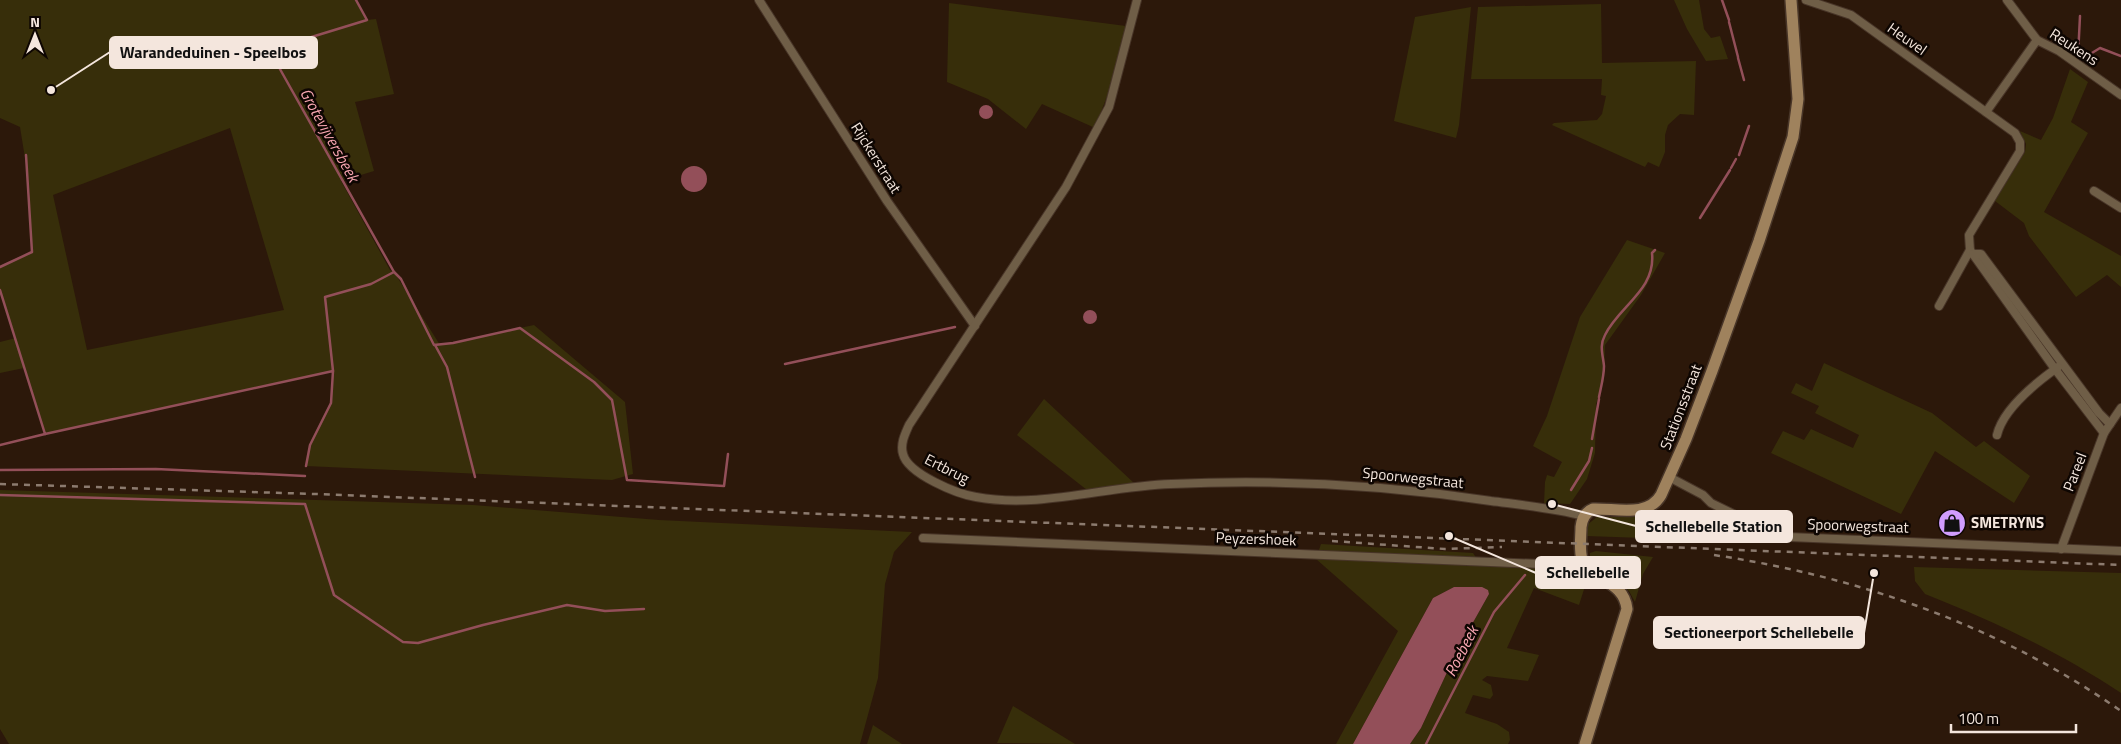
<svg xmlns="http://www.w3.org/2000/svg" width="2121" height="744" font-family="'Titillium Web',sans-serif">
	<rect width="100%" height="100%" fill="#2c180a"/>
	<g fill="#372e0a" fill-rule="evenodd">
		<path d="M0 0H356L367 20 376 19 394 94 355 102 374 171 341 181 390 270 394 272 440 345 534 325 625 402 633 474 612 480 306 466 310 445 331 403 333 371 45 434 24 368 0 373V342L16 338 0 290V267L32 252 29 183 20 127 0 118ZM230 128 284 310 87 350 53 195Z"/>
		<polygon points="1674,0 1699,0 1704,29 1711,38 1720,36 1728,59 1706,61 1687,29"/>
		<polygon points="949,3 1126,26 1115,75 1095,128 1042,104 1026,129 988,99 947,82"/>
		<polygon points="1601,4 1602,63 1696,61 1694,115 1680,114 1668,125 1665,135 1665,152 1659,167 1648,162 1645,167 1552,125 1554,123 1597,120 1602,114 1606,96 1601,95 1602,79 1471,79 1478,7"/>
		<polygon points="1471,7 1459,125 1456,138 1394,121 1415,17"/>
		<polygon points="2070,69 2088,82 2071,122 2088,133 2044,212 2121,256 2121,287 2107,275 2076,297 2029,236 2024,223 1995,201 2025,152 2026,144 2020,131 2041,140 2053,118"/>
		<polygon points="1627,240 1665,253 1641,295 1605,345 1604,380 1596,404 1595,453 1587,479 1570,504 1544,503 1545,482 1547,475 1554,477 1562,462 1533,446 1547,416 1580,317"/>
		<polygon points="1824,363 1932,413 1976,447 1984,441 2030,476 2014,503 1935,451 1901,514 1771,453 1783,431 1804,440 1811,429 1853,448 1859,435 1815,413 1819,406 1791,393 1796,383 1812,391"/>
		<polygon points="1044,399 1135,484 1087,490 1017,435"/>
		<polygon points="0,490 473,505 659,520 912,532 894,552 885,584 878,678 860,744 9,744 0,729"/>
		<polygon points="1655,512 1665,517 1668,512 1688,526 1701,540 1586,536 1587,525 1597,517 1646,517"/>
		<polygon points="1321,544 1473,553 1481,565 1579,570 1588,577 1579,605 1534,588 1507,648 1539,655 1528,681 1487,676 1482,680 1491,685 1493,695 1490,699 1473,695 1465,713 1497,724 1509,732 1510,740 1508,744 1410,744 1421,728 1457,651 1489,594 1454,587 1433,598 1353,744 1336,744 1398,631 1316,559"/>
		<polygon points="1596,551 1653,557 1643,574 1635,602 1629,591 1590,557 1590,553"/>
		<path d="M1914 567 2121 573V693C2058 651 1995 622 1925 594L1915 581Z"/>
		<polygon points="1013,706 1075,744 997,743"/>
		<polygon points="873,725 902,744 867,744"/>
	</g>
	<g fill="#934f59">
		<circle cx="986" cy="112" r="7"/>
		<circle cx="694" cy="179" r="13"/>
		<circle cx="1090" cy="317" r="7"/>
		<polygon points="1454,587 1482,587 1488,590 1489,594 1457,651 1421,728 1410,744 1353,744 1433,598"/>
	</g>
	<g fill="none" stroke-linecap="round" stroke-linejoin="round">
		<g stroke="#934f59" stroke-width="2.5">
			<polyline points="356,0 367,20 305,39 267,46 394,272 401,279 434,345 453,343 520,328 594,382 612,400 627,480 724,486 728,454"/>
			<polyline points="1722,0 1729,20"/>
			<polyline points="2080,16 2078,56 2087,56 2100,48 2121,56"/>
			<polyline points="1729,22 1738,57"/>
			<polyline points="1738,58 1744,80"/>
			<polyline points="1739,155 1749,126"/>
			<polyline points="1731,168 1736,159"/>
			<polyline points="1700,218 1730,170"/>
			<polyline points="0,267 32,252 26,155"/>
			<polyline points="0,290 45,434 333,371 331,403 310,445 306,466"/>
			<polyline points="435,345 447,367 475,477"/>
			<polyline points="785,364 955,327"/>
			<polyline points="333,371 325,297 371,284 394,272"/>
			<path d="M1599 397C1601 387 1604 376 1604 366 1603 355 1599 346 1605 335 1619 306 1656 290 1652 253L1655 250"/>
			<polyline points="1592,439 1599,399"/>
			<polyline points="0,445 45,434"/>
			<polyline points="0,470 156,469 305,476"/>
			<polyline points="1571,490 1589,461 1592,448"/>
			<polyline points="0,495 305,504 334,595 403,642 418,643 483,625 567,605 605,611 644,609"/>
			<polyline points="1426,744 1494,612 1525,575"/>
		</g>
		<g stroke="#483528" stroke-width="10">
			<g id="street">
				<polyline points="759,0 887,201 975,326"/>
				<path d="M1137 0 1109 107 1066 187 909 425C905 434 900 444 903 454 908 474 957 494 976 497 1040 509 1106 486 1171 484 1277 479 1386 485 1491 501 1522 505 1554 508 1584 516"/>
				<polyline points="1806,0 1851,15 2015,133 2020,142 2020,151 1969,235 1970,250 1939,306"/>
				<polyline points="2007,0 2037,40 2059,51 2121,95"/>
				<polyline points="1986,112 2037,40"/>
				<polyline points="2094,191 2121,208"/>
				<polyline points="1970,250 2055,369 2104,433"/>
				<polyline points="1973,254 1981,254 2099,413 2110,424"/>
				<path d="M1997 435C2003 409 2037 382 2058 367"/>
				<polyline points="1669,477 1703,495 1711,503 1772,533 1789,537 2121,551"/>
				<polyline points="923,538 1587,566"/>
				<polyline points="2061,549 2104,433 2121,408"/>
			</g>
		</g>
		<g stroke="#483528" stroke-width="14">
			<path id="secondary" d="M1585 744 1627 609C1624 580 1592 581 1582 559 1579 550 1581 536 1581 527 1582 519 1585 512 1593 509 1615 508 1648 518 1661 495L1686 439 1712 371 1759 241 1793 137 1798 99 1791 0"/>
		</g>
		<use href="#street" stroke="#6f5e47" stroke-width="8"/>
		<use href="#secondary" stroke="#9f825d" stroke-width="11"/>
		<g stroke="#8c7b6f" stroke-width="2.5" stroke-dasharray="6 6" stroke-linecap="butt">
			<polyline points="0,484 315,494 2121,565"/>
			<polyline points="1332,541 1445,549 1502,547"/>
			<path d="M1714 555C1860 577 1999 626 2121 711"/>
		</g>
	</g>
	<defs>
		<g id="shop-disc" transform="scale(1.4375)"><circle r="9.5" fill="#d19dfe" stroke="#0e0602"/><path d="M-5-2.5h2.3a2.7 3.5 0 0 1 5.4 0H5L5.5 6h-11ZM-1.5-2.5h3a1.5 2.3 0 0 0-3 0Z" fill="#111"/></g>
	</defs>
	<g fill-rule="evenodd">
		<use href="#shop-disc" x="1952" y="523"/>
	</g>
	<g text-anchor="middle" stroke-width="5" stroke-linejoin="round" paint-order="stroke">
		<g font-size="15" fill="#f4e6dd" stroke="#0e0602">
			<text transform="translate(1907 39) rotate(35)" y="5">Heuvel</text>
			<text transform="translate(2074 47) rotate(33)" y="5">Reukens</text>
			<text transform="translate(876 158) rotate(58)" y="5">Rijckerstraat</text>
			<text transform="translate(1681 407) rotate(-69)" y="5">Stationsstraat</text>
			<text transform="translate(947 469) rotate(27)" y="5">Ertbrug</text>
			<text transform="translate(2075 472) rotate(-69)" y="5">Pareel</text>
			<text transform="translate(1413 478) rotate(6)" y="5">Spoorwegstraat</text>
			<text transform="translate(1858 526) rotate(2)" y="5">Spoorwegstraat</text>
			<text transform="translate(1256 539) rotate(2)" y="5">Peyzershoek</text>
		</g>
		<g font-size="15" font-weight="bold" fill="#f4e6dd" stroke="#0e0602" text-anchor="start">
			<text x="1971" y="528">SMETRYNS</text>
		</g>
		<g font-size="16" font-style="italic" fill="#f8a6b1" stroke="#0e0602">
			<text transform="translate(330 135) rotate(61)" y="6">Grotevijversbeek</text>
			<text transform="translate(1461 651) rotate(-63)" y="6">Roebeek</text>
		</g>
	</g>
	<path fill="none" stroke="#f4e6dd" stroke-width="2" d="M51 90L110 52M1552 504L1636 526M1449 536L1536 573M1874 573L1864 633"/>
	<g fill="#f4e6dd" stroke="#0e0602" stroke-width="2">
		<circle cx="51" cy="90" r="5"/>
		<circle cx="1552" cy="504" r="5"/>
		<circle cx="1449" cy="536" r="5"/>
		<circle cx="1874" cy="573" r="5"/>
	</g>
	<g fill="#f4e6dd" stroke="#f4e6dd" stroke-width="2">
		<rect x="110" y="37" width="207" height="31" rx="5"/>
		<rect x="1636" y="511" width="156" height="31" rx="5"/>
		<rect x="1536" y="557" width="104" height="31" rx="5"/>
		<rect x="1654" y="617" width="210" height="31" rx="5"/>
	</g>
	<g font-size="16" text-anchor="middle" font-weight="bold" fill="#111">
		<text x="213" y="58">Warandeduinen - Speelbos</text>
		<text x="1714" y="532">Schellebelle Station</text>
		<text x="1588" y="578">Schellebelle</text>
		<text x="1759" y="638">Sectioneerport Schellebelle</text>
	</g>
	<g transform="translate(35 35)" stroke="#0e0602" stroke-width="4" paint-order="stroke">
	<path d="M0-4L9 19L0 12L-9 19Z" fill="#f4e6dd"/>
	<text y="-8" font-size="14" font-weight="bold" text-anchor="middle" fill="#f4e6dd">N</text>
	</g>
	<path d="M1951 724v8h125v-8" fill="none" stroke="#f4e6dd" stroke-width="2.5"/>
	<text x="1958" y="724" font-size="15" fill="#f4e6dd" stroke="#0e0602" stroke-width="4" paint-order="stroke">100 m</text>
</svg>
